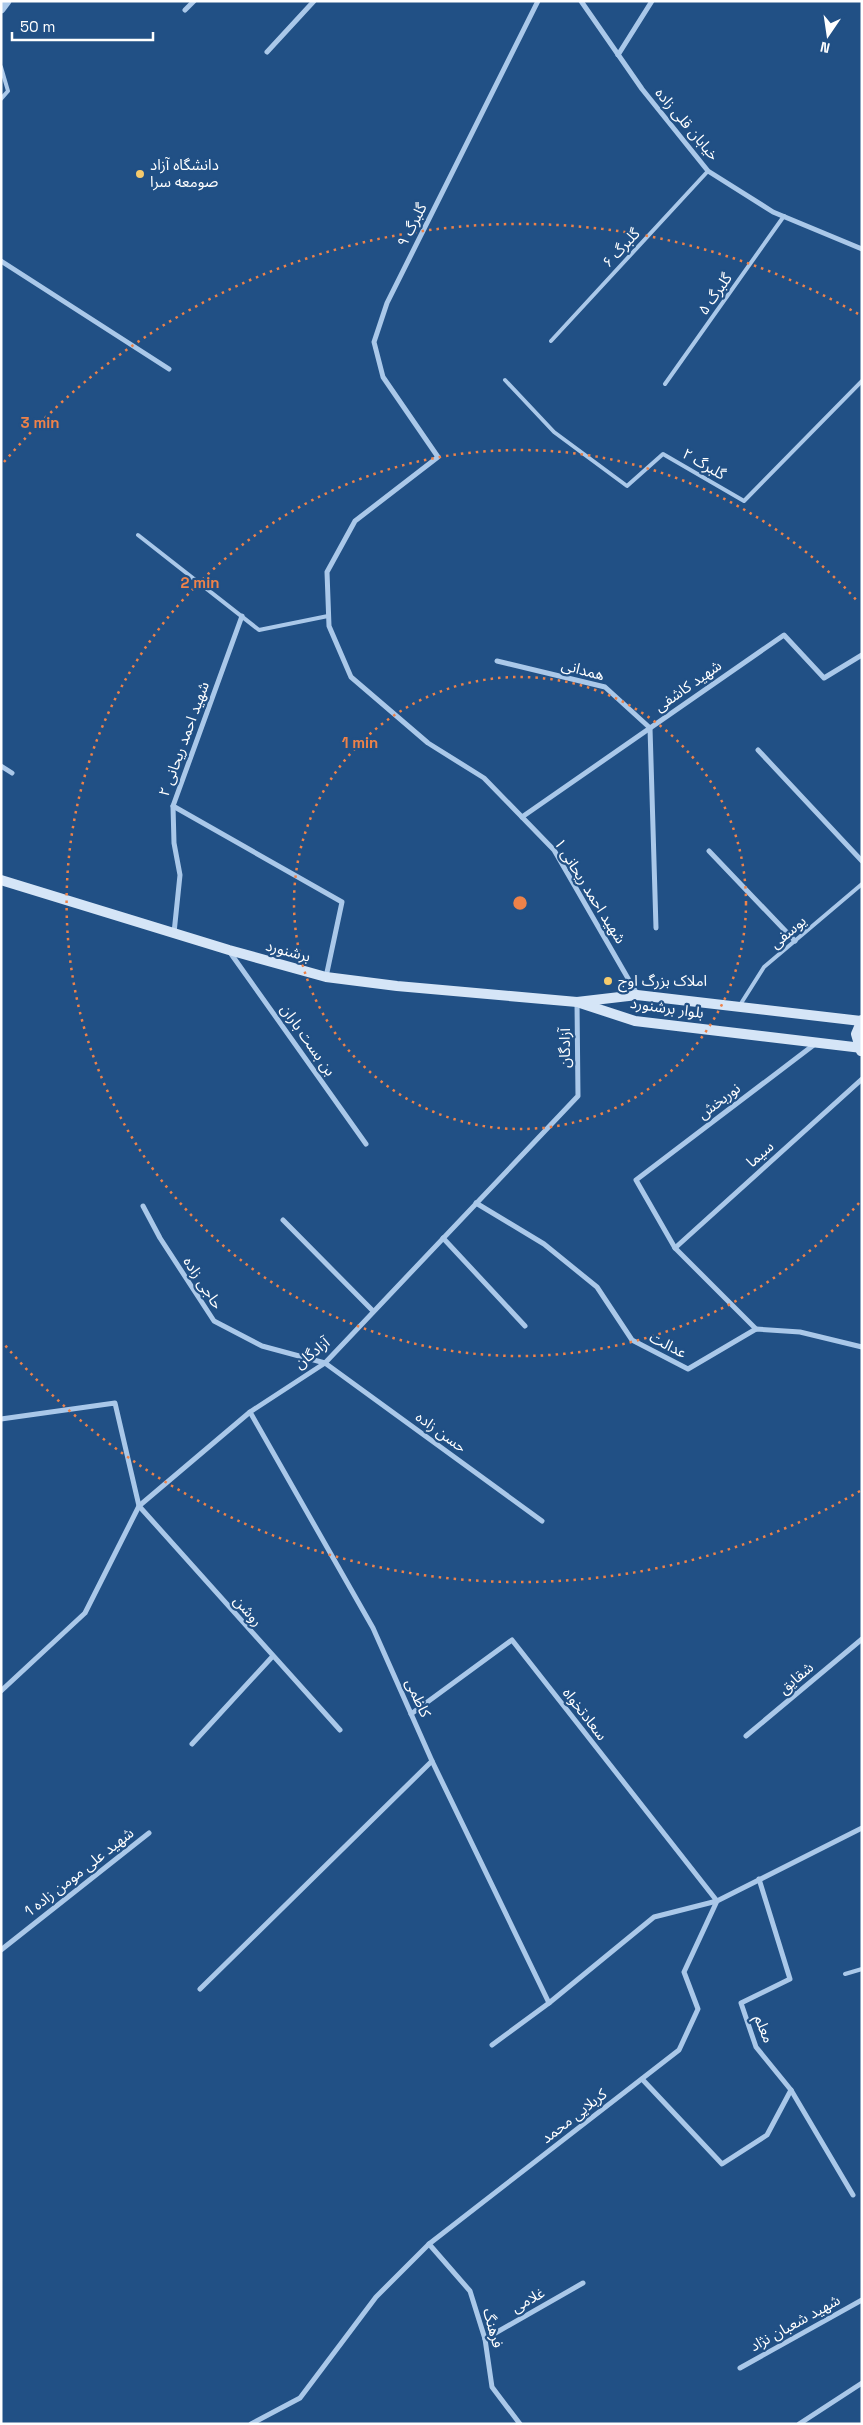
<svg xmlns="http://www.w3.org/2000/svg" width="863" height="2425" font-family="'Space Grotesk','Noto Sans Arabic',sans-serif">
	<rect width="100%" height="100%" fill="#215085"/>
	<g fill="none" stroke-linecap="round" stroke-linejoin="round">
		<g stroke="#aac8e9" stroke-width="4">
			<polyline points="1,67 8,91 1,99"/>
			<polyline points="551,341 708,171"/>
			<polyline points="505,380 554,432 627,486 663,454 744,501 862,381"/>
			<polyline points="665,384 784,216"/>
			<polyline points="138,535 259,630 328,616"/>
			<polyline points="740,1005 764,967 862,884"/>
			<polyline points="845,1974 862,1969"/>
		</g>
		<g stroke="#aac8e9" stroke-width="5">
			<polyline points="538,1 387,303 374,342 383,377 438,457 355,521 327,572 329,626 351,677 428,743 484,778 554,850 637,994"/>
			<polyline points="581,1 642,89 708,171 773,212 862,249"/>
			<polyline points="185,10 194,1"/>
			<polyline points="267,52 314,1"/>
			<polyline points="618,55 652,1"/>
			<polyline points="1,261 169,369"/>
			<polyline points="497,661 605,687 650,728 656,928"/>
			<polyline points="758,750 862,861"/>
			<polyline points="1,766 12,773"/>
			<polyline points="173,806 342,902 326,977"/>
			<polyline points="522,817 784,635 824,678 862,655"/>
			<polyline points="709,851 795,941"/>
			<polyline points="174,933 180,875 174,843 173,806 242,616"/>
			<polyline points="229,951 366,1144"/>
			<polyline points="476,1203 544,1244 597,1287 632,1340 688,1369 756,1329 800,1332 862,1347"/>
			<polyline points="143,1206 160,1238 214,1321 262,1346 325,1363 542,1521"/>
			<polyline points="283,1220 373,1311"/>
			<polyline points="443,1238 525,1326"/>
			<polyline points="675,1248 862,1079"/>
			<polyline points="756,1329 675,1248 636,1180 815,1044"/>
			<polyline points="250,1412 373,1628 432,1761 549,2003"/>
			<polyline points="1,1419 115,1403 139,1506 340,1730"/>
			<polyline points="1,1691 85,1613 139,1506 250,1412 325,1363 578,1096 577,1002"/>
			<polyline points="411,1714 512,1640 717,1901 654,1917 549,2003 492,2045"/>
			<polyline points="746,1736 862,1639"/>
			<polyline points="192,1744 272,1657"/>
			<polyline points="759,1879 790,1979 741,2003 756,2047 791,2090 853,2195"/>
			<polyline points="1,1950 149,1833"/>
			<polyline points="200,1989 432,1761"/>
			<polyline points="642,2079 722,2164 767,2135 791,2090"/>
			<polyline points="429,2244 470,2291 485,2339 492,2387 520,2424"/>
			<polyline points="485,2339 583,2283"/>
			<polyline points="740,2368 862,2300"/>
			<polyline points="251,2424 300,2398 376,2297 429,2244 679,2050 698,2009 684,1972 717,1901 862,1828"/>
			<polyline points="799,2424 862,2383"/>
		</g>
		<polyline stroke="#aac8e9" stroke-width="9" points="1,9 7,1"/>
		<g stroke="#d5e5f7" stroke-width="10">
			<polyline points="1,880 229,950 326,977 397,986 577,1002 637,995 861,1021"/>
			<polyline points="580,1003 635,1021 862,1048"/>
			<polyline points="861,1051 856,1034 862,1020"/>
		</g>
	</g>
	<g fill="none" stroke="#ee8249" stroke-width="2.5" stroke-dasharray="2.5 5">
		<circle cx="520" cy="903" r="226"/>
		<path d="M859 1203A453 453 0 1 1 859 603"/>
		<path d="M860 1491A679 679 0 0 1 4 1344M4 462A679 679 0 0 1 860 315"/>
	</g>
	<g fill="#f5ca6c" stroke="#215085" stroke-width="2">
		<circle cx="140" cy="174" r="5"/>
		<circle cx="608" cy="981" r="5"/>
	</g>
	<g text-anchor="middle" stroke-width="4.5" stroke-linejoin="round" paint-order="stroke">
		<g font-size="15" fill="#fff" stroke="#215085">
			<text transform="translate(687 124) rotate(50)" y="5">خیابان قلی زاده</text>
			<text transform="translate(412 225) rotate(-63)" y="5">گلبرگ ۹</text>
			<text transform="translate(621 248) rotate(-47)" y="5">گلبرگ ۶</text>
			<text transform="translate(715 294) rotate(-55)" y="5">گلبرگ ۵</text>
			<text transform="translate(704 464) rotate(30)" y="5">گلبرگ ۲</text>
			<text transform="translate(583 670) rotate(15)" y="5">همدانی</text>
			<text transform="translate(688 686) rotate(-35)" y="5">شهید کاشفی</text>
			<text transform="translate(184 739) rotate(-70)" y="5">شهید احمد ریحانی ۲</text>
			<text transform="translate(590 891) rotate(58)" y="5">شهید احمد ریحانی ۱</text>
			<text transform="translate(788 932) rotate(-40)" y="5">یوسفی</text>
			<text transform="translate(288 951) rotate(15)" y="5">برشنورد</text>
			<text transform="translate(667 1008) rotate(8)" y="5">بلوار برشنورد</text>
			<text transform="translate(308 1040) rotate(55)" y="5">بن بست باران</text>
			<text transform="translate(565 1048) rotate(-90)" y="5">آزادگان</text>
			<text transform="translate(719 1101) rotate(-37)" y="5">نوربخش</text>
			<text transform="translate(760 1154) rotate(-42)" y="5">سیما</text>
			<text transform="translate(203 1283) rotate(57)" y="5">حاجی زاده</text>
			<text transform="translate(668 1345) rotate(27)" y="5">عدالت</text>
			<text transform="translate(312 1353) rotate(-39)" y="5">آزادگان</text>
			<text transform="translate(441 1432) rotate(36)" y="5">حسن زاده</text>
			<text transform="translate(248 1611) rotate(49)" y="5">روشن</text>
			<text transform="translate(796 1678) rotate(-40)" y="5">شقایق</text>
			<text transform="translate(418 1698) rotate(66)" y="5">کاظمی</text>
			<text transform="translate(585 1714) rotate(52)" y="5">سعادتخواه</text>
			<text transform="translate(79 1872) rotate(-38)" y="5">شهید علی مومن زاده 1</text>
			<text transform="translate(764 2029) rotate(68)" y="5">معلم</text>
			<text transform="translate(574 2116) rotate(-38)" y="5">کربلایی محمد</text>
			<text transform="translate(528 2300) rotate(-29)" y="5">غلامی</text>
			<text transform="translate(795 2323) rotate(-29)" y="5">شهید شعبان نژاد</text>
			<text transform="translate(493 2328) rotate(75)" y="5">فرهنگ</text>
		</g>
		<g font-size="15" fill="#fff" stroke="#215085" text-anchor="start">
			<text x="150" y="170">دانشگاه آزاد<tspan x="150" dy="17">صومعه سرا</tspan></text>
			<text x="618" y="986">املاک بزرگ اوج</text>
		</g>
	</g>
	<circle cx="520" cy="903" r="8" fill="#ee8249" stroke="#215085" stroke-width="2.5"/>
	<g font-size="15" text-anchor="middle" font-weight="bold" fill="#ee8249" stroke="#215085" stroke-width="4.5" stroke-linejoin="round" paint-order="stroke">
		<text x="40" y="428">3 min</text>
		<text x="200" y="588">2 min</text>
		<text x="360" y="748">1 min</text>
	</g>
	<rect width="863" height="2425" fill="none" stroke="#ffffff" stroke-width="5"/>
	<g transform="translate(828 35) rotate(193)" stroke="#215085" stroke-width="4" paint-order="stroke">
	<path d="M0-4L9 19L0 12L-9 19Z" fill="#ffffff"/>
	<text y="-8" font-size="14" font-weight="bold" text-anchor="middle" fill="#ffffff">N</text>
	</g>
	<path d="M12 32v8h141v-8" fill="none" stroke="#ffffff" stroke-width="2.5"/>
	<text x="20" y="32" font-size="15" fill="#ffffff" stroke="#215085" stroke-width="4" paint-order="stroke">50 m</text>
</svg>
